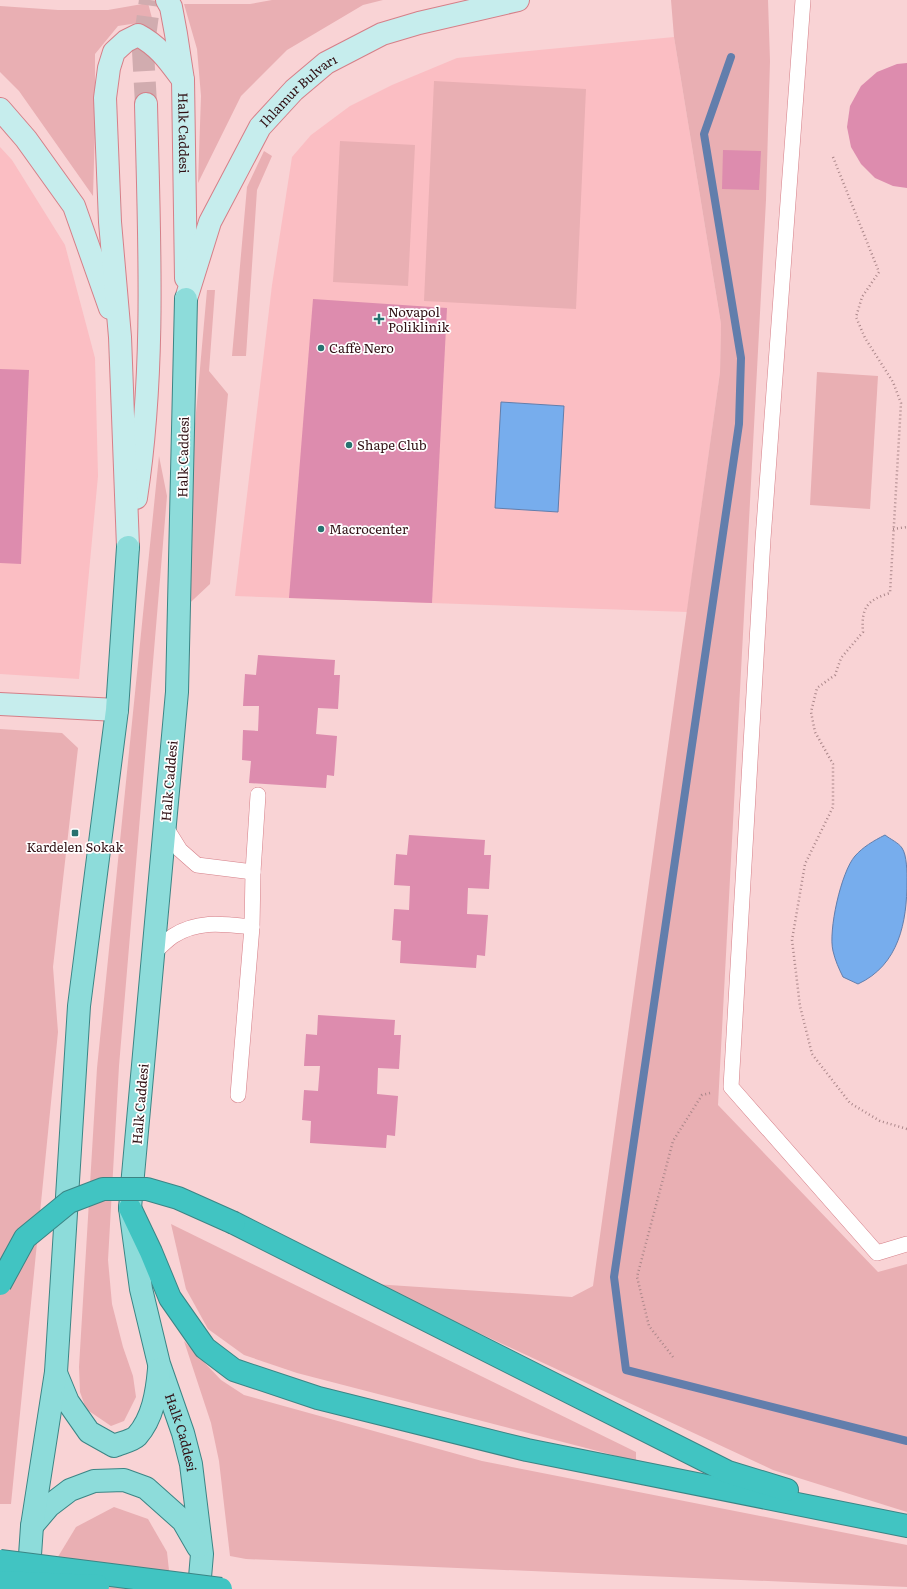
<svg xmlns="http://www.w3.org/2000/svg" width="907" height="1589" font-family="Literata,serif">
	<rect width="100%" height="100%" fill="#f9d3d5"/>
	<g fill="#fbbec3">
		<polygon points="674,37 721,324 720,372 687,612 235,596 272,285 292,157 311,135 350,106 392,85 457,58"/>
		<polygon points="0,147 12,160 65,245 95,358 98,476 79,679 0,674"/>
	</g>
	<g fill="#e9afb3">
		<polygon points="272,0 383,0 363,5 287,50 241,96 198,183 201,96 197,49 184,4 250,4"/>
		<polygon points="671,0 768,0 770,61 766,200 718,1105 878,1272 907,1264 907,1512 773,1470 374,1284 572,1297 593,1286 720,372 721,324 674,37"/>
		<polygon points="148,3 157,37 138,23 118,26 95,54 95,127 93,196 19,91 0,72 0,6 58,10 108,10"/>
		<polygon points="434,81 586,89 576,309 424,301"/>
		<polygon points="340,141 415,145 408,286 333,282"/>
		<polygon points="264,151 272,156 257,190 246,356 232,356 247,187"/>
		<polygon points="207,290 215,290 209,371 228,394 210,584 178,614"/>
		<polygon points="817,372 878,376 870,509 810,505"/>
		<polygon points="159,456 167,496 119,1066 108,1260 112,1304 123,1347 133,1376 136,1397 124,1421 111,1426 86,1409 80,1392 79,1367 97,1068"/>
		<polygon points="0,729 62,733 78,748 53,967 58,1032 11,1504 0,1504"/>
		<polygon points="171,1224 636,1452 636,1461 297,1373 244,1355 208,1329 186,1289"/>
		<polygon points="184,1341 221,1380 244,1395 482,1461 907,1545 907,1587 246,1559 230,1556 219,1461 211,1423"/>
		<polygon points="114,1507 148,1519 167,1552 171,1589 51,1589 50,1570 76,1527"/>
	</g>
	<g fill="#77aded" stroke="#627eac">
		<polygon points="501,402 564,406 558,512 495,508"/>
		<path d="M885 835C890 839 899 843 902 848 907 855 907 873 907 881 907 922 899 965 858 984L843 977C839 969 835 960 833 951 828 931 841 872 855 856 863 847 873 841 885 835Z"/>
	</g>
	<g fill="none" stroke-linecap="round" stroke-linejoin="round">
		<polyline stroke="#627eac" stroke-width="8" points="731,57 704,134 741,358 739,424 614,1277 626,1370 907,1441"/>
	</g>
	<g fill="#dd8cae">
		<polygon points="907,63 907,188 893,186 875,178 861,164 851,147 847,127 850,106 861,86 877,72 897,64"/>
		<polygon points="723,150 761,151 759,190 722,189"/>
		<polygon points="313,299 447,308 432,603 289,598"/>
		<polygon points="0,369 29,370 21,564 0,563"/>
		<polygon points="258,655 335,660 334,675 340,675 338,709 318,708 316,734 337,736 334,776 327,775 326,788 249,783 251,761 242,760 243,730 258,731 259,706 243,706 245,674 256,675"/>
		<polygon points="409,835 485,840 484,855 491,855 489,889 468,888 467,914 488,915 485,956 477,955 476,968 400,963 401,941 392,940 394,909 409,910 410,886 394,885 396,854 407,855"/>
		<polygon points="318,1015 395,1020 394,1035 401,1035 399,1069 378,1068 377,1094 398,1096 395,1136 387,1135 386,1148 310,1143 311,1121 302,1120 304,1090 318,1091 320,1066 304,1066 306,1034 317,1035"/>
	</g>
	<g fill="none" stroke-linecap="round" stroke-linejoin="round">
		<polyline stroke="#d1acaf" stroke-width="22" stroke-dasharray="22 11" stroke-linecap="butt" points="146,104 143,51 150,0"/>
		<g stroke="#d57f88" stroke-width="16">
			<g id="lane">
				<polyline points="803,0 763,539 731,1087 877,1253 907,1244"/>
				<polyline points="165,826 180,850 197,865 253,872"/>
				<path d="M154 953C160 947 166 941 173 936 198 920 223 924 252 927"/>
				<polyline points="238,1095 252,927 253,872 258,795"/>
			</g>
		</g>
		<g stroke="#d57f88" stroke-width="24">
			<g id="secondary">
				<path id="s1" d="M167 0 171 7 176 34 183 80 186 278"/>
				<polyline points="0,109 26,139 74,206 110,308"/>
				<path id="s2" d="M186 299 210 222 260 127 294 90 326 63 382 34 419 23 518 0"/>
				<path d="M136 498C156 368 149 235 146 104"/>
				<path d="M128 547 120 337 110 222 105 98 109 68 114 52 126 41 138 35C159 46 169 61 183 80"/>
				<polyline points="0,704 117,710"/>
			</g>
		</g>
		<g stroke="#3b8585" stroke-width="24">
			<g id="primary">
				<path id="s3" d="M186 299 177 692 130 1208 141 1289 159 1364 183 1433 191 1464 202 1554 199 1589"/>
				<path d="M56 1373 68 1402 89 1432 114 1446C120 1443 132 1441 137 1436 153 1418 157 1392 159 1369"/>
				<polyline points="32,1526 49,1506 70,1490 94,1481 124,1480 146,1488 183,1521 198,1547"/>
				<polyline points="28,1584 32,1526 56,1372 79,1006 117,710 128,547"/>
			</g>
		</g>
		<g stroke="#3b8585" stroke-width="24">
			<g id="highway">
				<polyline points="130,1208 151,1252 170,1298 205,1348 234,1370 318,1398 527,1450 907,1526"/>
				<polyline points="234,1223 728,1472 787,1490"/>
			</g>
		</g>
		<g stroke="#ab878a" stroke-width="2.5" stroke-dasharray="1 3" stroke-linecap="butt">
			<path d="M833 157 879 272 862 297 856 317 865 338 893 382 901 403 890 593C867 600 861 608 863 632L841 658 835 675 817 688 811 712 815 732 833 764V807L805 864 792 940 800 1006 812 1054 850 1103 880 1121 907 1129"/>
			<polyline points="893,529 907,527"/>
			<polyline points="673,1357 649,1326 637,1277 673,1141 702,1095 710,1093"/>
		</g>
		<use href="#lane" stroke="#fff" stroke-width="15"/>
		<use href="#secondary" stroke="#c6eded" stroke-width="22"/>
		<use href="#primary" stroke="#8ddcda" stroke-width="22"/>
		<use href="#highway" stroke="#41c4c2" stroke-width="22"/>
		<g stroke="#3b8585" stroke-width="24" stroke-linecap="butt">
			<g id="highway-bridge">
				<polyline points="0,1284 25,1238 69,1202 103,1189 147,1189 178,1198 234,1223"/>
				<polyline points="0,1561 221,1589"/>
				<polyline points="0,1582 98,1586"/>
			</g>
		</g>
		<use href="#highway-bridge" stroke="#41c4c2" stroke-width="22"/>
	</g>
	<g fill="#277270" stroke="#fff" stroke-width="1.5">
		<path d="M377 313h4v4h4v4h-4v4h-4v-4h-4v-4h4z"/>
		<circle cx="321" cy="348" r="4"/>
		<circle cx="349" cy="445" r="4"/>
		<circle cx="321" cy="529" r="4"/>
		<rect x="71" y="829" width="8" height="8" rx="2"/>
	</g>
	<g text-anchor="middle" stroke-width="3.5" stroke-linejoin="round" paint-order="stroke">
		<g font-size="13" fill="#311115" stroke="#fff">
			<text dy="5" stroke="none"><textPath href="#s2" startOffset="241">Ihlamur Bulvarı</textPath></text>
			<text dy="5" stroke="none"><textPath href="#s1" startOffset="135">Halk Caddesi</textPath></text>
			<text transform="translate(183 457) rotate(-89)" y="5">Halk Caddesi</text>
			<text transform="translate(169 781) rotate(-85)" y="5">Halk Caddesi</text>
			<text transform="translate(140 1104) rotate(-85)" y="5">Halk Caddesi</text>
			<text dy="5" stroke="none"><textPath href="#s3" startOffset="1142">Halk Caddesi</textPath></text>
		</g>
		<g font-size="13" fill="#311115" stroke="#fff" text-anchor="start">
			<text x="388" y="317">Novapol<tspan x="388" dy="15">Poliklinik</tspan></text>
			<text x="329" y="353">Caffè Nero</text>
			<text x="357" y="450">Shape Club</text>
			<text x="329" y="534">Macrocenter</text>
			<text x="75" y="852" text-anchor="middle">Kardelen Sokak</text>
		</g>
	</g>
</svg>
